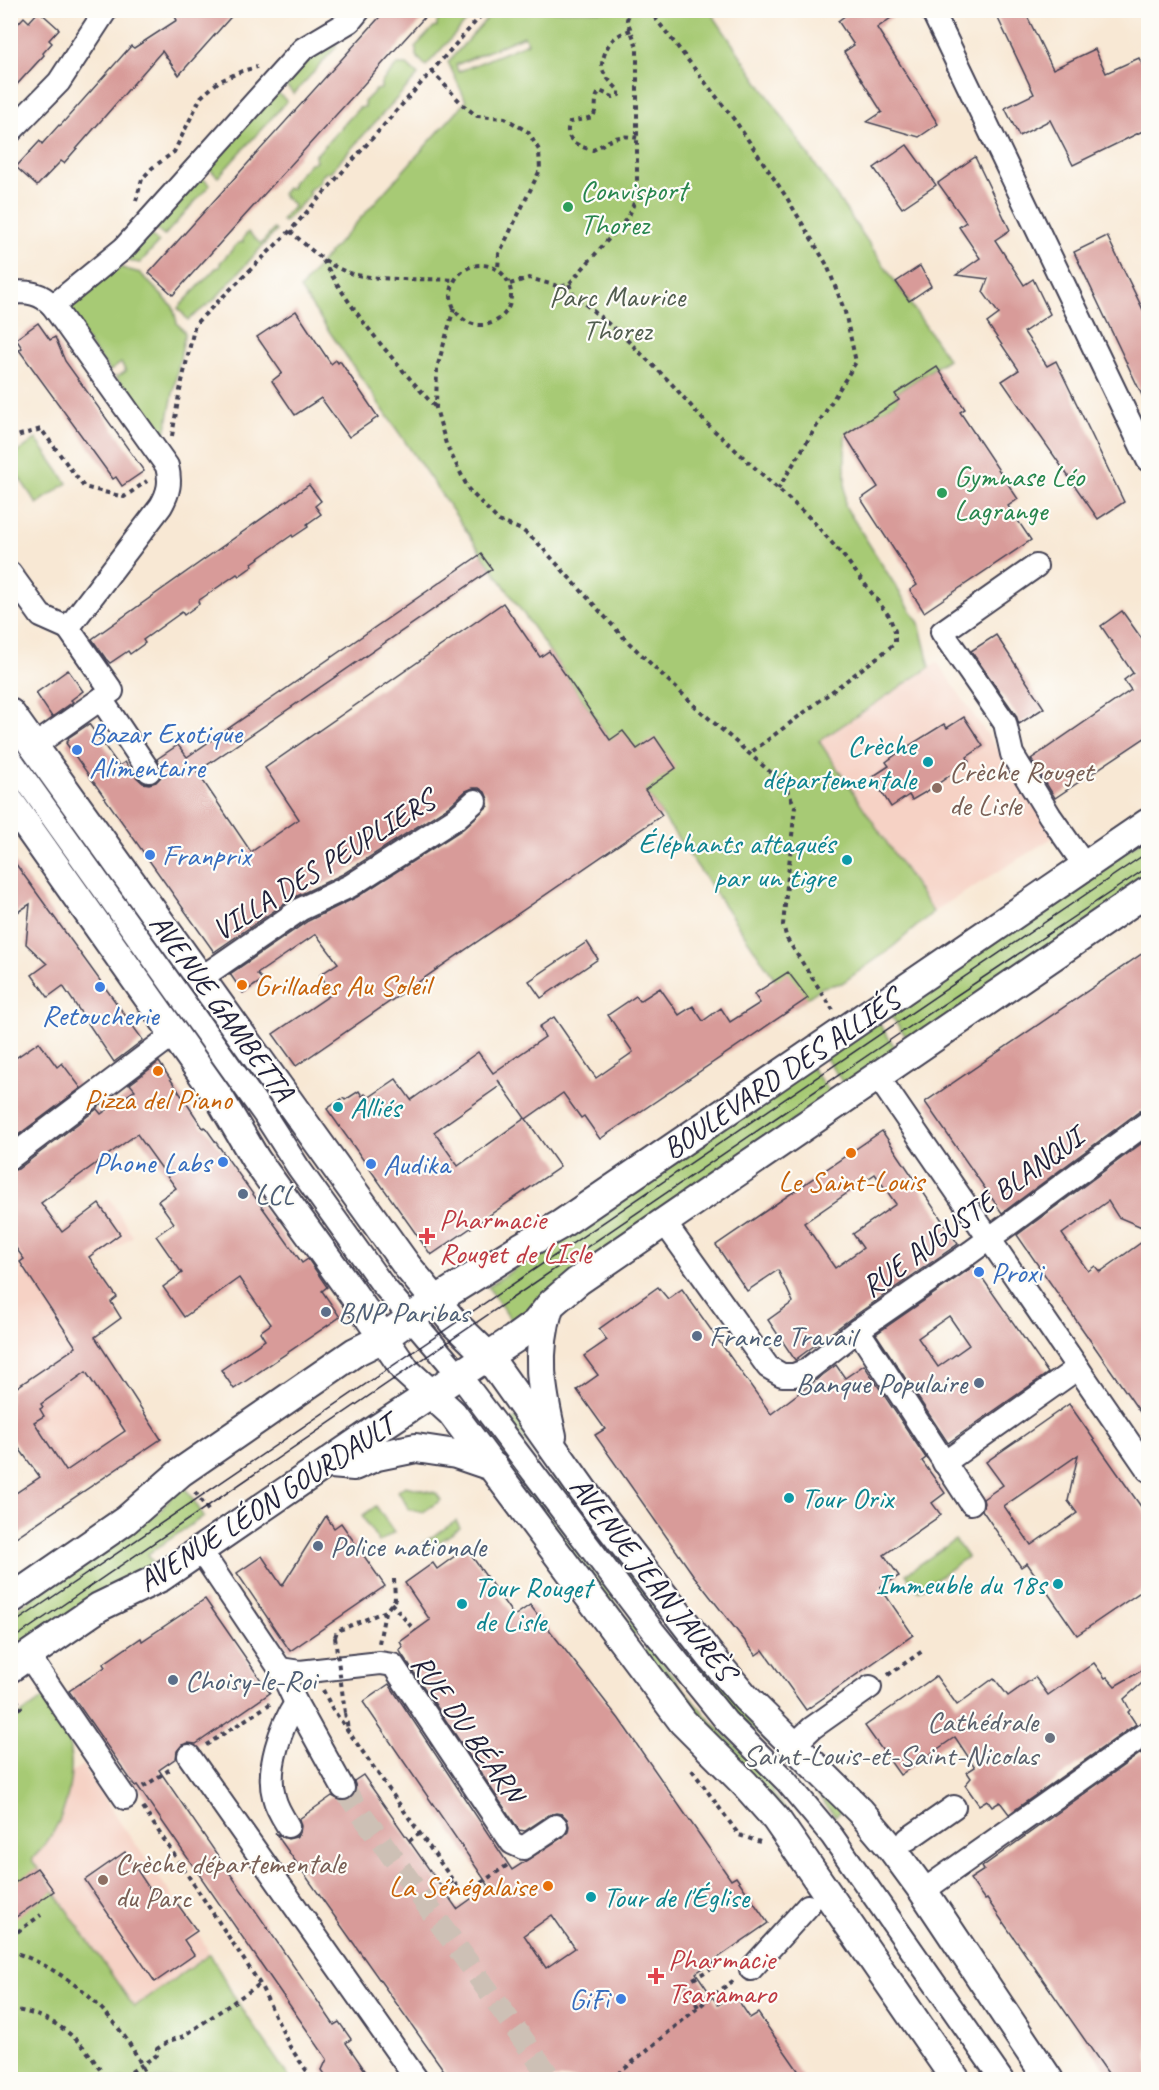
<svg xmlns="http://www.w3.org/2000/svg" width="1159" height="2090" font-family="Caveat,sans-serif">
	<rect width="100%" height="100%" fill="#fdfcf7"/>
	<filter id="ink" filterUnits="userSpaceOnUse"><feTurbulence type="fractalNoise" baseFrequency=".0167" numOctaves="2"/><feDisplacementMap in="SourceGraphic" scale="12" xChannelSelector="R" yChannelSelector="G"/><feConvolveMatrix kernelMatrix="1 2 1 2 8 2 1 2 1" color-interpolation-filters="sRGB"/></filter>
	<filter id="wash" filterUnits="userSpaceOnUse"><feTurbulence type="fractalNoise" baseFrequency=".008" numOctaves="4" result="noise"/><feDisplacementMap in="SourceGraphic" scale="24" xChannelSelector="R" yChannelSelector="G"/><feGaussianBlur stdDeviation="1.35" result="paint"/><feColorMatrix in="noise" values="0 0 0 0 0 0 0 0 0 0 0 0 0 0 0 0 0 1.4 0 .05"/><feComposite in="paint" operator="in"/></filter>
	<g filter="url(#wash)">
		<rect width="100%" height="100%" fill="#f8e8d4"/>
		<g fill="#f6d2c5">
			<polygon points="937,662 1057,835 933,912 819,741"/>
			<polygon points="10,1178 61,1232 109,1198 133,1236 63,1287 161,1439 61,1507 11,1436"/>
			<polygon points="83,1765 119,1821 197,1931 210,1954 134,2008 31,1860 44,1847 62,1817 69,1792 71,1772"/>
		</g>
		<g fill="#a7ca74" stroke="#647658" stroke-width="1.5" fill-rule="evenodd">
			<polygon points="448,11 476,11 426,66 416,56 416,46 433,28 437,27 437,22"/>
			<path d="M494 11H710L948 359 895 394 899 400 845 436V506L919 623 930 667 819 741 933 912 888 951 872 962 842 983 823 987 794 1007 300 289 323 260 466 101 448 62ZM524 36 528 43 458 72 456 65Z"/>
			<polygon points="335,39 336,47 294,94 283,83 311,52"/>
			<polygon points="397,65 407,65 418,75 330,172 326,172 320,178 321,181 308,191 310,195 284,222 281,220 294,206 282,194 287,188 292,188 292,183 310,163 316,162 315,156 359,108 365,107 364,102 376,90 381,89 381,83"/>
			<polygon points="275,91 287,101 218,177 207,167"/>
			<polygon points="200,176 210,185 164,236 153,227"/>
			<polygon points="274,229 276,231 214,300 188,320 178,308 216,268 220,267 220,263 238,243 243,242 243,238 248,232 261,244"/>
			<polygon points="148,233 159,242 140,263 114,259"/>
			<polygon points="115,266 140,273 173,307 177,323 185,333 163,444 115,376 117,377 126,371 121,363 110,371 60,306"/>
			<polygon points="36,439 67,483 37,504 10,464 11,457"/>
			<polygon points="1148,836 1148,879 910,1042 889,1013"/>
			<polygon points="878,1022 897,1050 845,1086 825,1057"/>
			<polygon points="811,1067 831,1094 513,1323 488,1287"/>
			<polygon points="516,1418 662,1614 658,1617 510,1422"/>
			<polygon points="489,1433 638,1632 633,1636 484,1437"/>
			<polygon points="182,1483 204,1516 148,1554 156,1567 11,1655 11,1613 161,1510"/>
			<polygon points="405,1486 436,1493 441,1500 423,1512 409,1509 398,1491"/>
			<polygon points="376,1506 394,1532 379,1542 362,1516"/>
			<polygon points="456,1521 460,1528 427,1550 423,1543"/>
			<polygon points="955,1540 967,1557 918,1591 906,1574"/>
			<polygon points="673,1628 843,1810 835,1816 809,1784 737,1713 669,1632"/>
			<polygon points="649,1647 707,1717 771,1781 773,1795 807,1834 802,1838 690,1712 644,1651"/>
			<path d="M48 1695C54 1707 62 1719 66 1732 78 1770 68 1815 44 1846 40 1851 35 1855 32 1860L134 2007 210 1954 236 2000 290 2079H11V1721Z"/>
		</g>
		<g id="blocks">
			<g fill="#d89b99" fill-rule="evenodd">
				<polygon points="171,10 237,10 179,75 162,51 64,163 61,161 37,186 16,167 40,141 42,144 59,125 60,126 131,46 134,48 177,20"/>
				<polygon points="386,10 431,10 173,295 149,273"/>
				<polygon points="853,10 902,10 877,28 938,124 919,137 867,122 882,112 844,52 854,45 838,21"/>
				<polygon points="994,10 1024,10 1053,69 1095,49 1106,73 1139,58 1149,79 1149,128 1073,165 1050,120 1019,136 1005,108 1034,94"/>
				<polygon points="39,11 59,29 49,40 52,43 43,53 44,55 10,92 10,32 24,17 29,22"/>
				<polygon points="907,145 936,185 902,208 874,168"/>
				<polygon points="975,157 1010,230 995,240 1024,285 1033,279 1050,314 1024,332 1047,366 1056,361 1124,502 1098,519 1002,381 1019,370 987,323 999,314 983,292 988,279 956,275 980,258 959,227 966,222 938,183"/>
				<polygon points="1107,236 1149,322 1149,410 1074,252"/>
				<polygon points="920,266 931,286 909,301 896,282"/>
				<polygon points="296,311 331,364 336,360 338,363 340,361 378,417 349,437 321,398 295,415 272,381 282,373 257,337"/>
				<polygon points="38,323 50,340 55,337 65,361 144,471 122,486 116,477 113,479 19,350 22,348 16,339"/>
				<polygon points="937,367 965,409 960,412 1018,499 1008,506 1031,540 924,612 910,590 917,585 861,499 878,487 845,435 899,400 895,394"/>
				<polygon points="309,485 321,501 315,506 321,514 307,524 308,527 293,537 292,535 252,563 253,566 239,576 237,574 198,601 199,604 184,615 182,612 143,640 145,643 130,654 128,651 110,663 106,659 92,639"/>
				<polygon points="481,554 492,569 197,772 251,852 299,819 265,768 503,603 540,657 549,651 610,740 623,731 637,749 655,737 676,768 645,790 662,815 296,1066 273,1034 333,993 320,975 338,963 316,934 257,974 263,980 243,993 230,974 308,921 357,897 463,829 488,806 488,799 485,792 479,788 473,788 466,791 448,807 343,874 293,898 214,952 66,743 69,740 68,738 89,724 119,766 125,762 134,775 143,783 149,784 156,782 161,777 162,771 157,759 178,745 187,757"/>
				<polygon points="1122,611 1149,649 1149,735 1055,798 1031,759 1131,690 1124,680 1133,673 1101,626"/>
				<polygon points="996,635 1044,708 1019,724 1016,715 971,651"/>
				<polygon points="68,670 83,691 71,700 73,702 52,717 36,693"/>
				<polygon points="964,717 983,746 967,757 969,762 929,790 912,800 909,795 891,807 872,777 889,766 886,762 902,750 944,724 947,728"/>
				<polygon points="10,856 143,1040 114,1062 63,986 48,997 32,975 47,964 26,944 30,904 10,917"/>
				<polygon points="587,942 598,959 541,998 529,981"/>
				<polygon points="1149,949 1149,1109 1140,1111 1002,1213 925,1102"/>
				<path d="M788 972 808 998 600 1139 584 1116 581 1118 563 1093 526 1119 560 1167 431 1255 327 1109 343 1098 345 1100 359 1091 362 1096 365 1094 368 1098 396 1079 411 1100 478 1052 493 1073 545 1037 539 1027 554 1017 596 1078 633 1052 608 1015 636 996 640 1001 660 988 679 1015 693 1006 703 1021 721 1008 730 1022 760 1003 754 994ZM498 1080 525 1118 458 1166 434 1132 501 1085Z"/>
				<polygon points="39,1042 57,1067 62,1063 81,1088 10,1141 10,1062"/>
				<path d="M159 1062 203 1128 205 1127 302 1263 308 1259 327 1287 322 1291 340 1317 234 1389 221 1370 265 1340 260 1332 271 1324 239 1278 184 1317 163 1287 182 1273 156 1236 174 1223 158 1201 176 1188 137 1134 41 1203 62 1232 99 1204 120 1234 89 1257 117 1297 111 1302 121 1318 95 1337 161 1439 10 1541V1497L40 1477 10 1436V1392L76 1347 20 1262 24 1259 10 1240V1171L18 1169 97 1109 101 1114 135 1090 130 1084ZM86 1372 125 1431 66 1471 34 1422 44 1416 40 1409 43 1407 41 1404Z"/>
				<path d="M882 1131 958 1244 850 1319 795 1360 768 1320 793 1302 778 1270 747 1291 716 1245ZM875 1174 896 1204 853 1234 863 1248 835 1268 804 1223Z"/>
				<polygon points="1149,1138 1149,1230 1118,1217 1108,1201 1062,1234 1088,1271 1095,1266 1100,1272 1149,1237 1149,1425 1017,1235"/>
				<path d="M974 1266 1048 1373 948 1443 876 1334ZM949 1316 969 1345 938 1367 918 1338Z"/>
				<polygon points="658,1287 668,1299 682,1289 771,1414 836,1365 845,1378 864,1365 926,1458 922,1461 945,1493 932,1503 941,1515 884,1555 899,1576 880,1587 913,1635 806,1710 763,1650 756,1655 694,1576 595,1435 605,1429 577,1390 598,1375 584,1356 607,1340 599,1329"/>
				<path d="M1069 1404 1149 1518V1586L1077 1635 1027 1563 1021 1567 982 1510 984 1503 983 1499 1003 1485 986 1462ZM1078 1455 1068 1501 1077 1513 1031 1545 1004 1506Z"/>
				<polygon points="326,1516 334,1528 341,1523 385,1586 290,1651 237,1573 262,1556 282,1586"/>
				<path d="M466 1548 514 1616 530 1605 619 1719 731 1880 736 1877 768 1923 696 1973 718 2005 734 1994 750 2018 758 2013 804 2079H450L276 1834 288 1839 296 1837 300 1833 301 1826 299 1819 332 1796 342 1801 350 1799 354 1795 356 1789 354 1781 363 1775 457 1909 489 1886 363 1702 389 1684 512 1870 563 1837 568 1832 569 1826 567 1819 562 1814 556 1813 549 1815 525 1831 519 1830 399 1650 403 1647 400 1642 430 1620 405 1583 433 1563 437 1569ZM552 1915 575 1948 546 1968 524 1935Z"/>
				<polygon points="205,1599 270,1693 196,1744 188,1743 182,1745 177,1751 176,1758 159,1770 334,2025 339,2022 351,2039 346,2043 371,2079 328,2079 322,2070 327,2059 137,1785 135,1786 69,1691 105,1667 103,1664 141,1638 142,1641"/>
				<polygon points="1094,1663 1105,1678 1107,1677 1115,1686 1146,1668 1149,1671 1149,1677 1124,1699 1130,1710 1128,1712 1136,1724 1009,1814 1000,1802 992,1807 987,1800 979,1805 965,1785 971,1778 967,1772 975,1767 955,1737 900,1775 865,1726 936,1676 957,1705 994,1678 1008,1696 1035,1677 1048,1695"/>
				<polygon points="1141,1753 1149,1764 1149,2079 1112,2079 987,1899 985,1900 970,1879 984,1870 982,1867"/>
				<polygon points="125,1852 153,1894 157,1891 168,1907 176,1902 197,1931 184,1940 194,1955 155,1982 85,1880"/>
				<polygon points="37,1868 54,1891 10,1921 10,1886"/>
			</g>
		</g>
	</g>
	<g filter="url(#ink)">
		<use href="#blocks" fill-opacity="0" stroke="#424052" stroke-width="1.5"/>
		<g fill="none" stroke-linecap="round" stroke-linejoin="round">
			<polyline stroke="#cdc0b5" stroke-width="22" stroke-dasharray="22 11" stroke-linecap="butt" points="343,1788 552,2080"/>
			<g stroke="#424052" stroke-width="26">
				<g id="minor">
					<polyline points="932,10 1148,460"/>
					<polyline points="10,132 59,82 106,10"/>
					<path d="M10 293C28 291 41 293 53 306L167 466C171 482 169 492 161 506L68 628 112 691 34 746"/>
					<polyline points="53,306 124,248 303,49 350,21 359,10"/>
					<polyline points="1036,566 942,632 1005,723 1012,754 1050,816 1085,866"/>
					<polyline points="10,573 41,616 68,628"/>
					<polyline points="101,699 149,771"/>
					<polyline points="10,758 264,1114 298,1167 382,1284 460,1376 654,1632 726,1721 786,1781 832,1836 1002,2080"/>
					<polyline points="201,978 301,909 350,886 456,818 475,801"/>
					<polyline points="878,1077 1148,1470"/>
					<polyline points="10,1158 174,1034"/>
					<polyline points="664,1222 768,1367 782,1375 794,1375 807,1370 858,1330 971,1252 1148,1122"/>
					<polyline points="858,1330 971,1503"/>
					<polyline points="944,1463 1078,1368"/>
					<polyline points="200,1550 280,1669 296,1703 343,1788"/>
					<polyline points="28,1655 125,1798"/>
					<polyline points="280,1669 300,1672 380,1663 393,1665 512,1843 523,1848 556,1826"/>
					<polyline points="794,1745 812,1728 870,1687"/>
					<polyline points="189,1756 417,2080"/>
					<path d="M288 1826C283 1818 276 1807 274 1797 266 1769 281 1726 296 1703"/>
					<polyline points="908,1839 954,1807"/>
					<polyline points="923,1891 1148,1732"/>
					<polyline points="751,1969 808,1906"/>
				</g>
			</g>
			<g stroke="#424052" stroke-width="32">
				<g id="major">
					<polyline points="10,713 407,1266 455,1324 487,1355 597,1510 712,1658 746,1698 860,1811 893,1850 923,1891 1049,2080"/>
					<polyline points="10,802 220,1099 256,1160 353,1294 399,1361 406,1371 452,1413 683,1722 745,1784 776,1819 956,2080"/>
					<path d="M549 1307C535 1354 541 1389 552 1436"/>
					<polyline points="331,1464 354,1466 377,1456 416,1448 456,1454 494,1467"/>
					<polyline points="10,1600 126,1520 181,1472 355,1352 383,1338 435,1301 521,1247 560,1225 1148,823"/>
					<polyline points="10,1668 99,1607 161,1577 377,1429 514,1339 536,1323 551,1304 578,1281 1148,891"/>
				</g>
			</g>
			<g stroke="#424052" stroke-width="4" stroke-dasharray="4.5 4.5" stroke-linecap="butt">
				<polyline points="649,10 736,122 787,198 827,265 845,312 856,362 778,489"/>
				<path d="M631 30C616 35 608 41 604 56 602 61 601 67 603 71 606 78 614 85 619 91V95L613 97 600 91C593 98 598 108 593 117L570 122C562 139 578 147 593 150 610 141 616 133 637 138"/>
				<polyline points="432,71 463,105 477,116 505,118 528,132 539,150 540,170 499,254 498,269"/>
				<polyline points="136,201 142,179 152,168 174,152 201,97 218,82 242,71 257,67"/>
				<path d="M290 231C308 247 325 264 347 272 374 282 425 278 455 280"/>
				<path d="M323 260C354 316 394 361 436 408"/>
				<circle cx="481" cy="295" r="30"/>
				<polyline points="510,284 529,278 561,287 569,284 629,216 637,195 637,47 627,20 629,10"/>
				<polyline points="569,284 573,294 623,336 670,382 706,423 812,520 846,559 889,616 895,631 895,643 887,650 749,754"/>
				<polyline points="454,308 437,368 436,408 446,444 469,490 499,521 522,530 537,542 625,639 697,708 784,784 795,806 783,925 787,939 833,1010"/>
				<polyline points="10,352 11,333"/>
				<polyline points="172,436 179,395 195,324 290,231 486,10"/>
				<polyline points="10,438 41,429 84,487 124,497 147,481"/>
				<polyline points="195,1492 210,1513"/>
				<polyline points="391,1603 415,1631"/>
				<polyline points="335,1637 337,1631 386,1611 395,1599 394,1579"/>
				<polyline points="379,1643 385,1612"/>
				<polyline points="888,1675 924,1650"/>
				<polyline points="323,1690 332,1708 463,1895 509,1864"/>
				<polyline points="345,1713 348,1729"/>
				<polyline points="10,1714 21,1707 13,1693"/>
				<polyline points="206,1745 270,1704"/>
				<polyline points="692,1770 739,1835 760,1842"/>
				<polyline points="143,1787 172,1768"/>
				<polyline points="143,1808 260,1984 290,2047 313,2080"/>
				<polyline points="409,1841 419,1834"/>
				<polyline points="442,1888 453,1881"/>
				<polyline points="10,1937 41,1915"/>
				<path d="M10 1951C71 1970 125 2021 148 2080"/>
				<polyline points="698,2007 685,1984 715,1966 712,1962"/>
				<path d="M10 2009C56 2015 84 2040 106 2080"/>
				<polyline points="115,2080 131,2072 157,2055 157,2049 169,2041 184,2036 260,1984"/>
				<polyline points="611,2080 712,1996 733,1981"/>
			</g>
			<use href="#minor" stroke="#fff" stroke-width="22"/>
			<use href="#major" stroke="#fff" stroke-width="28"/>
			<g stroke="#22223b" stroke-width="1.5">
				<polyline points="10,1626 1148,852"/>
				<polyline points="10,1641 896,1036 1148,867"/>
			</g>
			<polyline stroke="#424052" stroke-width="4" stroke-dasharray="4.5 4.5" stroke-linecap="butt" points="335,1637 345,1713"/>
		</g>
	</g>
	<g fill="#2e9e5b" stroke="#fdfcf7" stroke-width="2">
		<circle cx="568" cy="207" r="6"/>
		<circle cx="942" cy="493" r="6"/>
	</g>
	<g fill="#3f7fe0" stroke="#fdfcf7" stroke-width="2">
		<circle cx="77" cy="750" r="6"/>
		<circle cx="150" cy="855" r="6"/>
		<circle cx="100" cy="987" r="6"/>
		<circle cx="223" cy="1162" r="6"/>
		<circle cx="371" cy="1164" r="6"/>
		<circle cx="979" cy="1272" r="6"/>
		<circle cx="621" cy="1999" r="6"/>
	</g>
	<g fill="#0f9aa8" stroke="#fdfcf7" stroke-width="2">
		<circle cx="928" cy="762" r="6"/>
		<circle cx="847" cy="860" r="6"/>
		<circle cx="338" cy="1107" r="6"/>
		<circle cx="789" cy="1498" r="6"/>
		<circle cx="1058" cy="1584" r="6"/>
		<circle cx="462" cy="1604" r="6"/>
		<circle cx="591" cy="1897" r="6"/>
	</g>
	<g fill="#8d6e63" stroke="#fdfcf7" stroke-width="2">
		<circle cx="937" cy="788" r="6"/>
		<circle cx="103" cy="1880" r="6"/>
	</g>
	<g fill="#e8710a" stroke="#fdfcf7" stroke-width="2">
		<circle cx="242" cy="985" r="6"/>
		<circle cx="158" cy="1071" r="6"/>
		<circle cx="851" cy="1153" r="6"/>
		<circle cx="548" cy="1886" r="6"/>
	</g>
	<g fill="#5c6f8a" stroke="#fdfcf7" stroke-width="2">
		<circle cx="243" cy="1194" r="6"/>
		<circle cx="326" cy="1312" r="6"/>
		<circle cx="697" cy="1336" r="6"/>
		<circle cx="979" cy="1383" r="6"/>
		<circle cx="318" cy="1546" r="6"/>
		<circle cx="173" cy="1680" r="6"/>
	</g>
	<g fill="#e0444e" stroke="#fdfcf7" stroke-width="2">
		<path d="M424 1227h6v6h6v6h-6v6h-6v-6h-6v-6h6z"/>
		<path d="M653 1967h6v6h6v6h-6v6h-6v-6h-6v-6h6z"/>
	</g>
	<circle fill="#6b7280" stroke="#fdfcf7" stroke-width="2" cx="1050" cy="1738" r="6"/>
	<g text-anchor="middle" stroke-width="4.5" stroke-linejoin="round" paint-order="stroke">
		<g font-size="30" fill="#27864d" stroke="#fdfcf7" text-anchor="start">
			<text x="580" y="200">Convisport<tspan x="580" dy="34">Thorez</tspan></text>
			<text x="954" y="486">Gymnase Léo<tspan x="954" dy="34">Lagrange</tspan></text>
		</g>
		<g font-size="30" fill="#515d4f" stroke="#fdfcf7">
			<text x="617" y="306">Parc Maurice<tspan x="617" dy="34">Thorez</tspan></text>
		</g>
		<g font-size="30" fill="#366cbe" stroke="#fdfcf7" text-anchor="start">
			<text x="89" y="743">Bazar Exotique<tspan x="89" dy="34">Alimentaire</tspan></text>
			<text x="162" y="865">Franprix</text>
			<text x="100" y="1025" text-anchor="middle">Retoucherie</text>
			<text x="211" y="1172" text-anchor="end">Phone Labs</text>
			<text x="383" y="1174">Audika</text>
			<text x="991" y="1282">Proxi</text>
			<text x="609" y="2009" text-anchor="end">GiFi</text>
		</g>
		<g font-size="30" fill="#0d838f" stroke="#fdfcf7" text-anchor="start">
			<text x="916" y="755" text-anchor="end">Crèche<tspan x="916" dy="34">départementale</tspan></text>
			<text x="835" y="853" text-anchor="end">Éléphants attaqués<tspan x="835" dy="34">par un tigre</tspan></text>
			<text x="350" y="1117">Alliés</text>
			<text x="801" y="1508">Tour Orix</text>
			<text x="1046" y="1594" text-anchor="end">Immeuble du 18s</text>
			<text x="474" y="1597">Tour Rouget<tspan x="474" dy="34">de Lisle</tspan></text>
			<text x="603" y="1907">Tour de l'Église</text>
		</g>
		<g font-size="30" fill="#785e54" stroke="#fdfcf7" text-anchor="start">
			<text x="949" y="781">Crèche Rouget<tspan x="949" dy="34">de Lisle</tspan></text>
			<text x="115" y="1873">Crèche départementale<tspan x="115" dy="34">du Parc</tspan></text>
		</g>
		<g font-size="30" fill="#22223b" stroke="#fdfcf7">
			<text transform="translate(323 865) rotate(-32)" y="10">VILLA DES PEUPLIERS</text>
			<text transform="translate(222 1007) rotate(54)" y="10">AVENUE GAMBETTA</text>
			<text transform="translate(781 1074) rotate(-34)" y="10">BOULEVARD DES ALLIÉS</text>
			<text transform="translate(972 1212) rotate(-36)" y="10">RUE AUGUSTE BLANQUI</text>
			<text transform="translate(266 1503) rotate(-33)" y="10">AVENUE LÉON GOURDAULT</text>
			<text transform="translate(653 1578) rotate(52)" y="10">AVENUE JEAN JAURÈS</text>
			<text transform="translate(468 1728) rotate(55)" y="10">RUE DU BÉARN</text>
		</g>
		<g font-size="30" fill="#c56008" stroke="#fdfcf7">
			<text x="254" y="995" text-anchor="start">Grillades Au Soleil</text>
			<text x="158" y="1109">Pizza del Piano</text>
			<text x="851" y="1191">Le Saint-Louis</text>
			<text x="536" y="1896" text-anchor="end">La Sénégalaise</text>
		</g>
		<g font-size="30" fill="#4e5e75" stroke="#fdfcf7" text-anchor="start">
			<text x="255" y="1204">LCL</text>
			<text x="338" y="1322">BNP Paribas</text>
			<text x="709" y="1346">France Travail</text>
			<text x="967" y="1393" text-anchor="end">Banque Populaire</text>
			<text x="330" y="1556">Police nationale</text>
			<text x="185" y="1690">Choisy-le-Roi</text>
		</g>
		<g font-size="30" fill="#be3a42" stroke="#fdfcf7" text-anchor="start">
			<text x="439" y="1229">Pharmacie<tspan x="439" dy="34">Rouget de LIsle</tspan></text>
			<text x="668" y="1969">Pharmacie<tspan x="668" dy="34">Tsaramaro</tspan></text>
		</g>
		<g font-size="30" fill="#5b616d" stroke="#fdfcf7" text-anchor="end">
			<text x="1038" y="1731">Cathédrale<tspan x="1038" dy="34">Saint-Louis-et-Saint-Nicolas</tspan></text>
		</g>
	</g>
	<rect width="1159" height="2090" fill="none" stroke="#fdfcf7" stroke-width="36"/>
</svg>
